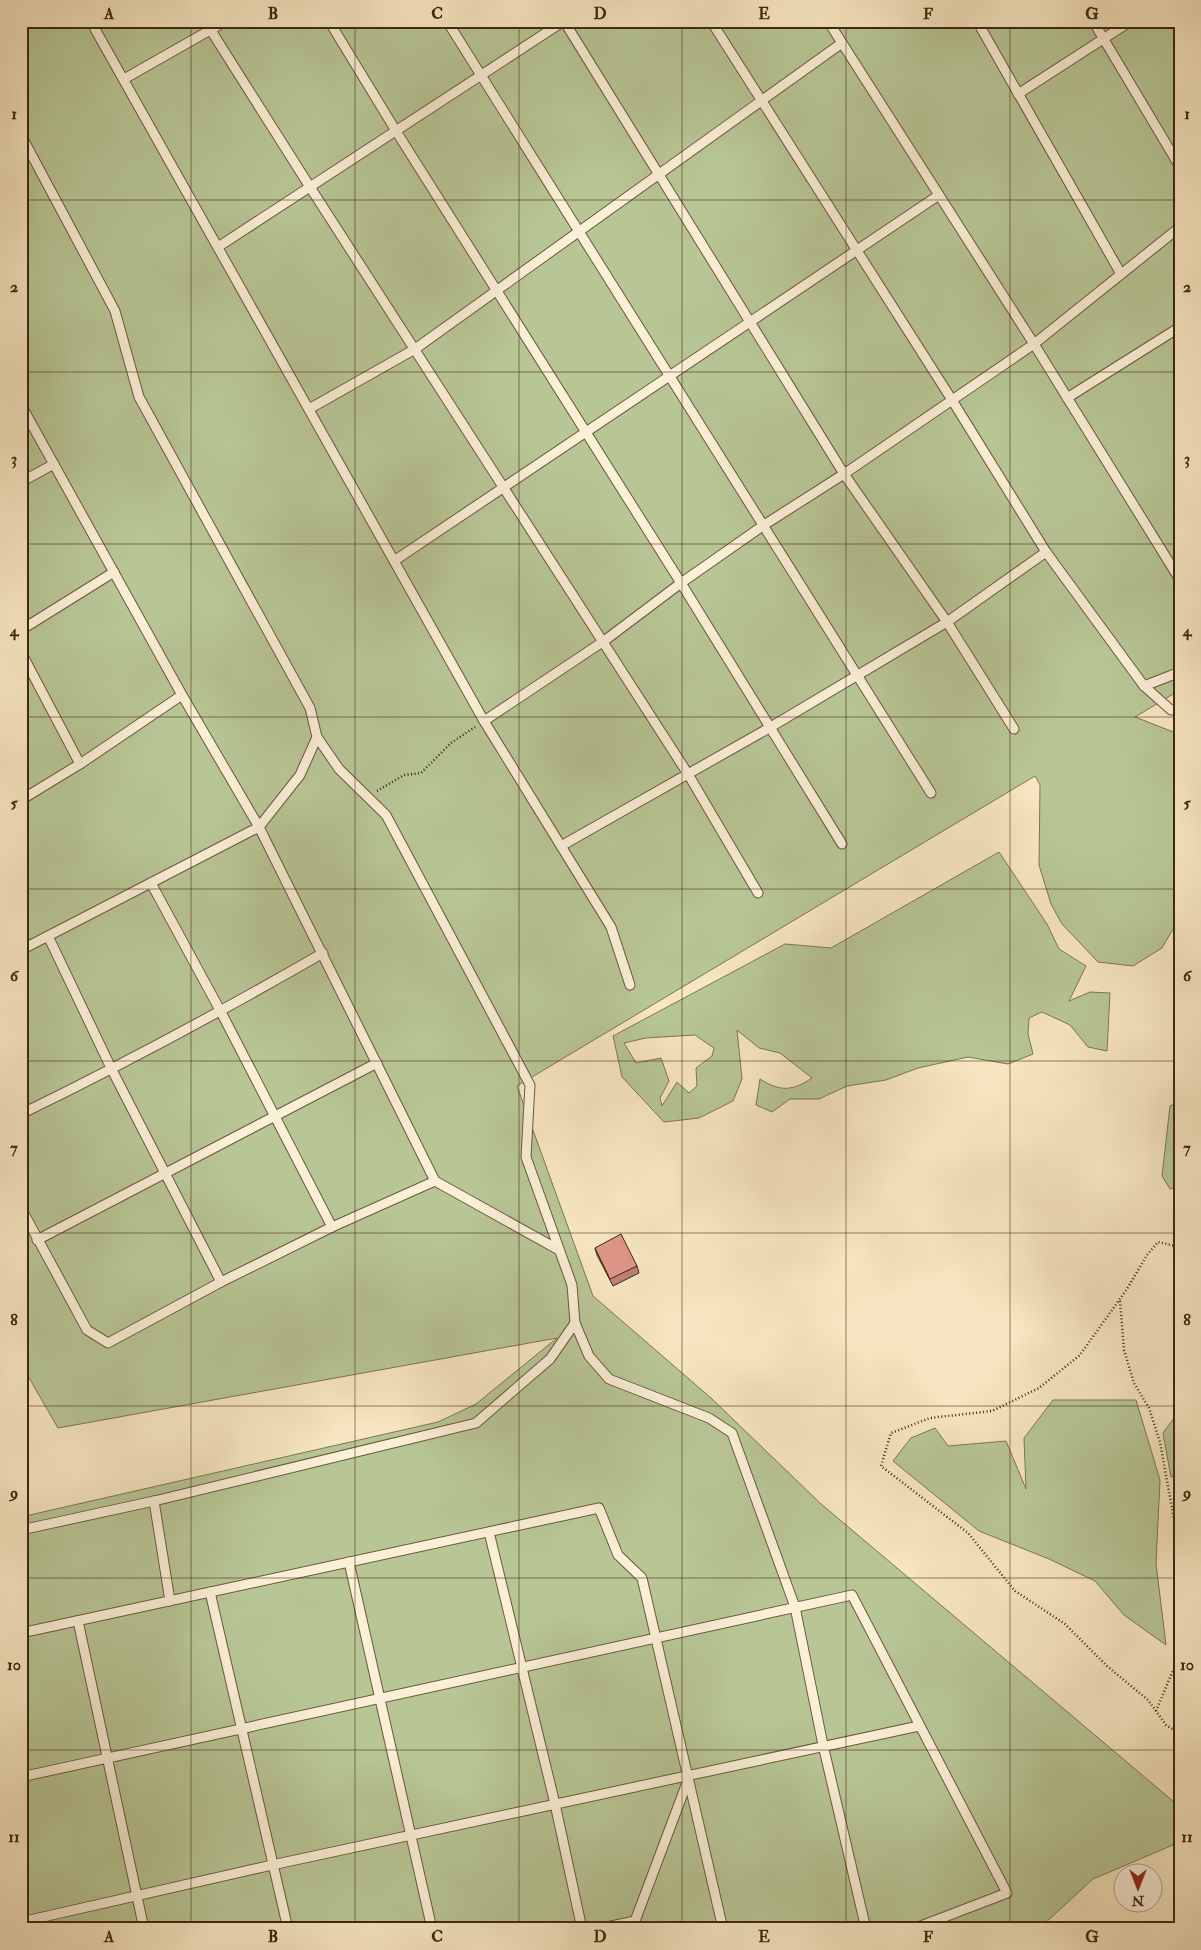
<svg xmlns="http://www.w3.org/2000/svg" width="1201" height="1950" font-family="'IM FELL Double Pica',serif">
	<rect width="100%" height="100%" fill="#f7e6c1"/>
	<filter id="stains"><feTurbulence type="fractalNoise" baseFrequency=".004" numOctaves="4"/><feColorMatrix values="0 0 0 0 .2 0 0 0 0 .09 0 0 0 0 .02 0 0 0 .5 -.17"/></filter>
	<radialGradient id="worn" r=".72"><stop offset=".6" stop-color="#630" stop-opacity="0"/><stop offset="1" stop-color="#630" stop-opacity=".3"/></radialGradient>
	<g fill="#b8c696" stroke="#7c7652" fill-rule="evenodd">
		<polygon points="21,21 1180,21 1180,690 1135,717 1176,733 1180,732 1180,917 1162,948 1133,966 1098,962 1062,924 1051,904 1039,865 1040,785 1035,776 517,1086 593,1296 711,1398 820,1503 1180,1807 1180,1842 1093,1879 1043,1925 1034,1929 21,1929 21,1517 438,1422 476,1404 557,1338 58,1428 21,1364"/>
		<path d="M999 852 1047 924 1059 949 1086 966 1069 1001 1090 992 1110 993 1107 1051 1088 1047 1070 1025 1042 1012 1029 1018 1028 1034 1033 1054 1008 1064 968 1057 918 1068 886 1080 847 1086 819 1099H790L772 1112 756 1105 760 1079C780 1092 793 1091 812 1078L780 1053 759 1048 737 1030 742 1079 733 1101 699 1118 664 1122 622 1077 613 1036 785 944 831 948ZM695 1035 714 1048 712 1056 696 1068 697 1086 689 1093 677 1082 662 1106 660 1098 669 1081 661 1058 636 1063 624 1043 646 1038Z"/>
		<polygon points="1180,1102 1180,1187 1170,1189 1162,1176 1170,1106"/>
		<polygon points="1053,1400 1136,1400 1160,1480 1156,1564 1166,1645 1124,1615 1095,1581 1049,1559 979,1531 893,1461 911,1438 935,1428 948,1446 1006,1441 1026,1489 1024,1438"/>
		<polygon points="1180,1410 1180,1475 1171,1477 1163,1433"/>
	</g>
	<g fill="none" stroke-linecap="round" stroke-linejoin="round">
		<g stroke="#6d573a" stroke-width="11">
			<g id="service">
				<polyline points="93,21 95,29 484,721 561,846 769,728 947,622 1046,552 952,400 711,21"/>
				<polyline points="205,21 310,187 688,774 758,893"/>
				<polyline points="329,21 396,131 681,583 842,844"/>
				<polyline points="447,21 931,793"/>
				<polyline points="564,21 844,474 947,622 1014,729"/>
				<polyline points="828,21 1034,344 1180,580"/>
				<polyline points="977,21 1121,274"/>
				<polyline points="1093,21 1180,167"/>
				<polyline points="124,79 226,21"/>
				<polyline points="1018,94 1131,21"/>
				<polyline points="21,135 115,311 139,397 310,708 317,737 300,775 259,827 21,950"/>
				<polyline points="218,247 564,21"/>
				<polyline points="1067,398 1180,327"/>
				<polyline points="21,405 182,695 259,827 435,1181 559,1250"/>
				<polyline points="309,409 415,349 842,43"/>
				<polyline points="21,482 54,464"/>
				<polyline points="1046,552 1144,686 1171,710 1180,709"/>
				<polyline points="394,561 939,195"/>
				<polyline points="21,630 114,572"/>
				<polyline points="21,652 80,764"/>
				<polyline points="1144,686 1180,672"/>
				<polyline points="484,721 604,641 681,583 764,525 844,474 1034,344 1180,227"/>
				<polyline points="317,737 339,769 386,815 530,1085 526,1157 572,1285 575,1323 589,1356 609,1379 709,1418 732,1433 795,1607 823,1745 866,1929"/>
				<polyline points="21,800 80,764 182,695"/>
				<polyline points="561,846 611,927 630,985"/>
				<polyline points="151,883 221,1012 332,1227"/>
				<polyline points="48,936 112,1070 221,1282"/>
				<path d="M21 1114C124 1064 224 1010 323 953"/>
				<polyline points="21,1208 87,1330 108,1343 221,1282 332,1227 435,1181"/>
				<polyline points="37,1240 377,1063"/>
				<polyline points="154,1501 170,1601"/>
				<polyline points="21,1530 154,1501 476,1423 550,1359 575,1323"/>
				<polyline points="489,1532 555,1804 582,1929"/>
				<polyline points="349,1562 432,1929"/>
				<polyline points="210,1592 288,1929"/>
				<polyline points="78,1621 144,1929"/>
				<polyline points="21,1633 599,1508 618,1555 642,1578 723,1929"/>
				<polyline points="21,1777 852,1595 1007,1893 913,1929"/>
				<polyline points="21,1922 272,1865 919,1726"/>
				<polyline points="597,1929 635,1921"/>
				<polyline points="632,1929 688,1780"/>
			</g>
		</g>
		<g stroke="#3f270d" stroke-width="2.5" stroke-dasharray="1 2.5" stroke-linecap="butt">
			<polyline points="377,791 404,775 421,773 451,743 475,727"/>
			<polyline points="1180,1247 1158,1242 1147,1255 1127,1289 1080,1355 1039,1388 992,1411 930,1418 891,1433 881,1466 968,1533 1015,1591 1065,1624 1107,1666 1148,1700 1166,1725 1180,1734"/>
			<polyline points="1120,1301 1124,1350 1134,1383 1149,1408 1160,1442 1175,1525 1180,1598"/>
			<polyline points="1156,1711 1180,1654"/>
		</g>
		<use href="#service" stroke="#faefd7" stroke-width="9"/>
	</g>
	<polygon fill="#be8075" stroke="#3f270d" points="595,1248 637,1266 639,1273 613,1286 597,1255"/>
	<polygon fill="#dd9588" stroke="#3f270d" points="621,1234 637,1266 610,1279 595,1248"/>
	<path fill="none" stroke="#3f270d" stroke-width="1" stroke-opacity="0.55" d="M191 21V1929M355 21V1929M519 21V1929M682 21V1929M846 21V1929M1010 21V1929M21 200H1180M21 372H1180M21 544H1180M21 717H1180M21 889H1180M21 1061H1180M21 1233H1180M21 1406H1180M21 1578H1180M21 1750H1180"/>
	<rect width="1201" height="1950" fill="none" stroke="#f7e6c1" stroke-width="55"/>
	<g transform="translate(1138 1888) rotate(180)"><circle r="24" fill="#faefd7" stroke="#af9f86"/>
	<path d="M0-4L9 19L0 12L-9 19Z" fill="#8f2418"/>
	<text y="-8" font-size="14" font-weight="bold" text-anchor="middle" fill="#3f270d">N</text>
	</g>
	<rect x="28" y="28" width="1146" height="1894" fill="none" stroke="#3f270d" stroke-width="2"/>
	<g font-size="16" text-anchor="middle" font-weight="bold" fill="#3f270d">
		<text x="109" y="19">A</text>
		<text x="273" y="19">B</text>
		<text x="437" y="19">C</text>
		<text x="600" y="19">D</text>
		<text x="764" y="19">E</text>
		<text x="928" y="19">F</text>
		<text x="1092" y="19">G</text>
		<text x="14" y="119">1</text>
		<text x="1187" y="119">1</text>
		<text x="14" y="292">2</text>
		<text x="1187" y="292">2</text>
		<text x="14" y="464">3</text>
		<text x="1187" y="464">3</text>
		<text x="14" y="636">4</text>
		<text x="1187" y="636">4</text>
		<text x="14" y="808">5</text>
		<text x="1187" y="808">5</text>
		<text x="14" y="981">6</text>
		<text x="1187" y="981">6</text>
		<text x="14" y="1153">7</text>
		<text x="1187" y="1153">7</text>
		<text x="14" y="1325">8</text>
		<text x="1187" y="1325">8</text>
		<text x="14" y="1498">9</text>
		<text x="1187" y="1498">9</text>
		<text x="14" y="1670">10</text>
		<text x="1187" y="1670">10</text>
		<text x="14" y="1842">11</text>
		<text x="1187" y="1842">11</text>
		<text x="109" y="1942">A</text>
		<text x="273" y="1942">B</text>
		<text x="437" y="1942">C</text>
		<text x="600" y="1942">D</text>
		<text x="764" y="1942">E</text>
		<text x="928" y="1942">F</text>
		<text x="1092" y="1942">G</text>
	</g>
	<rect width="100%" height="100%" filter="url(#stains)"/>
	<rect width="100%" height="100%" fill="url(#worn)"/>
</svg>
